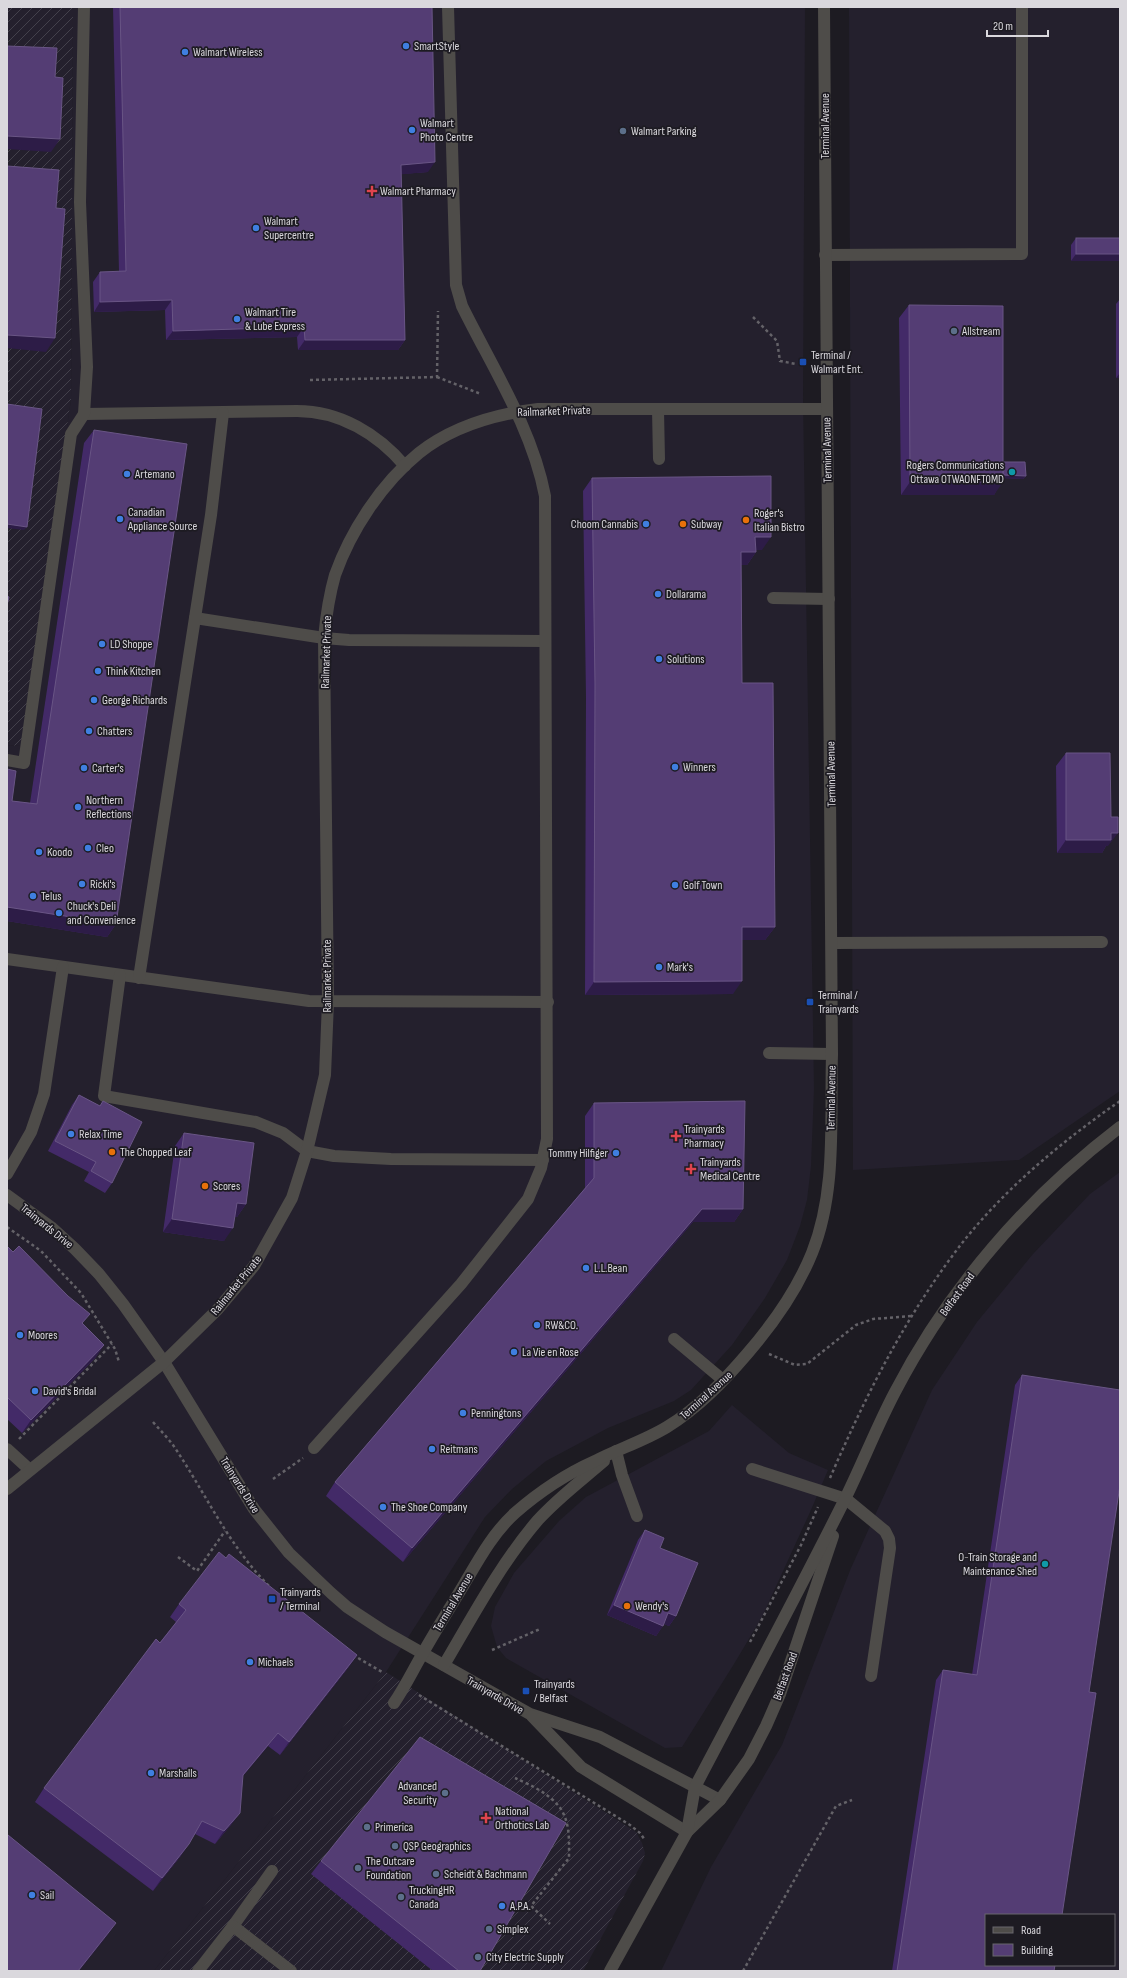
<svg xmlns="http://www.w3.org/2000/svg" width="1127" height="1978" font-family="'Sofia Sans Condensed',sans-serif">
	<defs>
		<pattern id="industrial-furrows" width="10" height="10" patternUnits="userSpaceOnUse"><rect width="10" height="10" fill="#24202d"/><path d="M-1 1l2-2M0 10L10 0M9 11l2-2" fill="none" stroke="#43404b"/></pattern>
	</defs>
	<rect width="100%" height="100%" fill="#1d1b22"/>
	<g fill="#24202d" fill-rule="evenodd">
		<polygon points="73,7 805,7 803,399 814,1089 811,1166 807,1200 800,1226 787,1260 765,1298 732,1345 691,1390 674,1401 608,1428 546,1461 512,1489 485,1517 386,1672 154,1971 7,1971 7,745 21,746 71,399"/>
		<polygon points="849,7 1120,7 1120,1091 1019,1160 853,1170"/>
		<path d="M1120 1172V1971H661L711 1867 782 1745 851 1568 932 1390 977 1322 1033 1254 1090 1194ZM986 1915H1114V1965H986Z"/>
		<polygon points="732,1405 789,1453 828,1470 811,1510 762,1617 734,1664 682,1747 665,1748 506,1658 497,1647 491,1626 495,1607 514,1573 559,1521 586,1497 709,1431"/>
	</g>
	<g fill="url(#industrial-furrows)">
		<polygon points="7,7 73,7 71,399 21,746 7,745"/>
		<polygon points="386,1672 636,1832 642,1843 645,1853 643,1861 583,1971 154,1971"/>
	</g>
	<g fill="none" stroke-linecap="round" stroke-linejoin="round">
		<g stroke="#646268" stroke-width="2.5" stroke-dasharray="3 3" stroke-linecap="butt">
			<polyline points="753,317 777,341 780,361 796,364"/>
			<polyline points="437,377 481,394"/>
			<polyline points="310,380 437,377 438,311"/>
			<polyline points="7,1227 41,1251 81,1293 115,1349 119,1362"/>
			<polyline points="769,1354 795,1365 807,1364 856,1325 873,1319 912,1316"/>
			<path d="M153 1422C160 1430 167 1437 173 1445 205 1492 228 1545 269 1586"/>
			<polyline points="19,1439 112,1344"/>
			<path d="M830 1478C866 1395 904 1319 959 1247 1003 1190 1061 1142 1120 1101"/>
			<polyline points="273,1479 303,1458"/>
			<polyline points="178,1557 197,1571 225,1531"/>
			<polyline points="750,1642 801,1545 818,1507"/>
			<polyline points="492,1650 540,1629"/>
			<polyline points="353,1655 382,1672"/>
			<polyline points="419,1695 630,1825 640,1833 645,1840"/>
			<path d="M515 1778C531 1785 557 1797 564 1815 570 1828 569 1844 569 1858L531 1906 550 1924"/>
			<polyline points="743,1971 836,1806 852,1800"/>
		</g>
		<g stroke="#4e4c49" stroke-width="12">
			<polyline points="825,255 1022,254 1022,7"/>
			<polyline points="658,410 659,459"/>
			<path d="M84 414 297 411C340 411 378 434 405 466"/>
			<polyline points="773,598 829,599"/>
			<polyline points="195,618 324,638 349,640 544,641"/>
			<polyline points="7,760 24,763 71,434 84,414 87,367 80,202 84,7"/>
			<polyline points="832,943 1102,942"/>
			<polyline points="7,959 309,1001 548,1002"/>
			<polyline points="120,975 104,1096 256,1122 283,1133 307,1151 334,1156 391,1159 543,1160"/>
			<polyline points="139,978 211,515 223,413"/>
			<polyline points="769,1053 832,1054"/>
			<polyline points="7,1174 31,1132 44,1094 63,967"/>
			<polyline points="7,1195 51,1227 75,1249 99,1274 123,1304 164,1362 254,1509 289,1553 331,1593 347,1607 385,1632 530,1714 600,1737 720,1800"/>
			<polyline points="674,1339 723,1380"/>
			<path d="M314 1448 461 1284 528 1199 541 1168 547 1139 545 496C532 428 492 367 462 306L456 285 448 7"/>
			<polyline points="7,1449 30,1470"/>
			<polyline points="616,1451 622,1475 637,1516"/>
			<polyline points="752,1469 846,1499 885,1531 889,1539 890,1548 871,1676"/>
			<path d="M7 1489 164 1362 218 1309 254 1266 292 1198 307 1151 325 1075 328 1002 324 638C326 617 329 596 335 575 351 530 382 483 419 453 452 427 496 414 538 409H827"/>
			<path d="M444 1665C473 1616 501 1563 538 1520 558 1498 582 1480 604 1461"/>
			<path d="M394 1703C405 1687 413 1670 423 1653 437 1628 452 1605 466 1581 480 1557 494 1532 515 1513 539 1492 566 1474 595 1461 618 1449 644 1441 667 1427 698 1408 723 1382 747 1354 773 1324 797 1290 812 1253 837 1191 830 1120 832 1054L824 7"/>
			<polyline points="532,1716 581,1767 687,1832"/>
			<polyline points="687,1832 720,1800 749,1759 766,1726 780,1694 833,1536"/>
			<polyline points="233,1926 272,1871"/>
			<polyline points="198,1971 233,1926 291,1971"/>
			<path d="M610 1971 687 1832 695 1787C745 1692 796 1597 844 1501 862 1465 876 1428 895 1392 949 1288 1027 1198 1120 1127"/>
		</g>
	</g>
	<g fill="#432a68">
		<polygon points="113,7 432,7 428,172 401,174 405,340 398,350 298,350 297,337 166,340 165,310 94,312 93,282 100,272 119,272"/>
		<polygon points="1076,238 1120,238 1071,261 1071,245"/>
		<polygon points="1120,299 1120,378 1116,378 1116,304"/>
		<polygon points="909,305 1003,463 1026,476 1023,479 1003,478 994,495 901,495 899,318"/>
		<polygon points="94,430 116,924 107,937 7,921 7,769 12,801 30,803 84,443"/>
		<polygon points="592,478 762,550 756,550 756,552 747,565 741,565 742,683 775,927 765,940 742,940 733,994 585,995 586,697 583,491"/>
		<polygon points="1066,753 1108,846 1106,846 1102,853 1057,853 1056,766"/>
		<polygon points="79,1095 100,1106 103,1101 112,1183 105,1193 84,1181 89,1172 48,1151 72,1105"/>
		<polygon points="594,1103 743,1209 734,1222 693,1222 403,1562 326,1496 335,1482 585,1188 585,1116"/>
		<polygon points="184,1133 246,1204 237,1217 235,1217 224,1241 163,1232 175,1146"/>
		<polygon points="7,1246 104,1345 95,1358 22,1433 7,1419"/>
		<polygon points="1022,1375 1089,1692 1054,1971 892,1971 936,1680 943,1670 972,1675 1015,1385"/>
		<polygon points="645,1530 660,1548 676,1616 669,1626 664,1624 656,1636 607,1615 638,1540"/>
		<polygon points="226,1558 357,1655 348,1668 280,1755 268,1746 242,1777 240,1813 230,1826 215,1844 195,1834 180,1857 153,1891 35,1802 44,1788 176,1622 170,1617 179,1604"/>
		<polygon points="321,1861 480,1971 433,1971 311,1874"/>
	</g>
	<g fill="#2d1c47">
		<polygon points="7,136 60,139 51,152 7,149"/>
		<polygon points="435,162 428,172 394,175 401,165"/>
		<polygon points="1076,254 1120,254 1120,261 1071,261"/>
		<polygon points="172,300 165,310 94,312 100,302"/>
		<polygon points="304,327 297,337 166,340 173,331"/>
		<polygon points="7,335 55,338 46,352 7,348"/>
		<polygon points="305,340 405,340 398,350 298,350"/>
		<polygon points="1120,373 1120,378 1116,378"/>
		<polygon points="1003,475 1026,476 1023,479 1001,478"/>
		<polygon points="910,482 1003,482 994,495 901,495"/>
		<polygon points="7,524 27,527 24,530 7,528"/>
		<polygon points="755,537 771,537 762,550 746,550"/>
		<polygon points="741,552 756,552 747,565 731,565"/>
		<polygon points="1111,833 1118,833 1108,846 1106,846 1102,853 1057,853 1066,840"/>
		<polygon points="7,907 116,924 107,937 7,921"/>
		<polygon points="742,927 775,927 765,940 733,940"/>
		<polygon points="742,981 733,994 585,995 594,982"/>
		<polygon points="237,1203 246,1204 237,1217 228,1216"/>
		<polygon points="702,1209 743,1209 734,1222 693,1222 403,1562 412,1548"/>
		<polygon points="172,1219 233,1228 224,1241 163,1232"/>
		<polygon points="90,1314 80,1327 82,1323"/>
		<polygon points="104,1345 95,1358 22,1433 31,1420"/>
		<polygon points="614,1605 663,1626 656,1636 607,1615"/>
		<polygon points="668,1613 676,1616 669,1626 661,1623"/>
		<polygon points="357,1655 348,1668 280,1755 289,1742"/>
		<polygon points="278,1733 268,1746 233,1788 243,1775"/>
		<polygon points="240,1813 230,1826 215,1844 224,1831"/>
		<polygon points="189,1844 180,1857 153,1891 162,1878"/>
		<polygon points="116,1923 107,1936 79,1971 78,1971"/>
	</g>
	<g fill="#543d74" stroke="#695585">
		<polygon points="120,7 432,7 435,162 401,165 405,340 305,340 304,327 173,331 172,300 100,302 100,272 126,271"/>
		<polygon points="7,46 57,48 55,77 63,78 60,139 7,136"/>
		<polygon points="7,166 59,170 56,208 65,209 55,338 7,335"/>
		<rect x="1076" y="238" width="44" height="16"/>
		<polygon points="909,305 1003,306 1003,482 910,482"/>
		<polygon points="7,404 42,409 27,527 7,524"/>
		<polygon points="94,430 187,444 116,924 7,907 7,769 16,771 12,801 37,804"/>
		<polygon points="1004,462 1025,462 1026,476 1003,475"/>
		<polygon points="771,476 771,537 755,537 756,552 741,552 742,683 773,683 775,927 742,927 742,981 594,982 595,684 592,478"/>
		<polygon points="7,596 9,597 7,605"/>
		<polygon points="1066,753 1110,753 1111,817 1118,817 1118,833 1111,833 1111,840 1066,840"/>
		<polygon points="79,1095 100,1106 103,1101 142,1122 112,1183 91,1171 96,1162 55,1141"/>
		<polygon points="745,1101 743,1209 702,1209 412,1548 335,1482 594,1178 594,1103"/>
		<polygon points="184,1133 254,1143 246,1204 237,1203 233,1228 172,1219"/>
		<polygon points="7,1246 13,1252 19,1246 68,1296 90,1314 82,1323 104,1345 31,1420 7,1397"/>
		<polygon points="1022,1375 1120,1390 1120,1485 1089,1692 1096,1693 1062,1915 986,1915 986,1965 1055,1965 1054,1971 897,1971 943,1670 977,1675"/>
		<polygon points="645,1530 664,1538 660,1548 698,1563 676,1616 668,1613 663,1626 614,1605"/>
		<polygon points="219,1552 226,1558 229,1554 357,1655 289,1742 278,1733 243,1775 240,1813 224,1831 202,1821 189,1844 162,1878 44,1788 156,1639 160,1643 186,1610 179,1604"/>
		<polygon points="420,1737 566,1823 480,1971 459,1971 321,1861"/>
		<polygon points="8,1835 116,1923 78,1971 7,1971 7,1836"/>
	</g>
	<g fill="#3f7fe0" stroke="#1d1b22" stroke-width="1.5">
		<circle cx="406" cy="46" r="4"/>
		<circle cx="185" cy="52" r="4"/>
		<circle cx="412" cy="130" r="4"/>
		<circle cx="256" cy="228" r="4"/>
		<circle cx="237" cy="319" r="4"/>
		<circle cx="127" cy="474" r="4"/>
		<circle cx="120" cy="519" r="4"/>
		<circle cx="646" cy="524" r="4"/>
		<circle cx="658" cy="594" r="4"/>
		<circle cx="102" cy="644" r="4"/>
		<circle cx="659" cy="659" r="4"/>
		<circle cx="98" cy="671" r="4"/>
		<circle cx="94" cy="700" r="4"/>
		<circle cx="89" cy="731" r="4"/>
		<circle cx="675" cy="767" r="4"/>
		<circle cx="84" cy="768" r="4"/>
		<circle cx="78" cy="807" r="4"/>
		<circle cx="88" cy="848" r="4"/>
		<circle cx="39" cy="852" r="4"/>
		<circle cx="82" cy="884" r="4"/>
		<circle cx="675" cy="885" r="4"/>
		<circle cx="33" cy="896" r="4"/>
		<circle cx="59" cy="913" r="4"/>
		<circle cx="659" cy="967" r="4"/>
		<circle cx="71" cy="1134" r="4"/>
		<circle cx="616" cy="1153" r="4"/>
		<circle cx="586" cy="1268" r="4"/>
		<circle cx="537" cy="1325" r="4"/>
		<circle cx="20" cy="1335" r="4"/>
		<circle cx="514" cy="1352" r="4"/>
		<circle cx="35" cy="1391" r="4"/>
		<circle cx="463" cy="1413" r="4"/>
		<circle cx="432" cy="1449" r="4"/>
		<circle cx="383" cy="1507" r="4"/>
		<circle cx="250" cy="1662" r="4"/>
		<circle cx="151" cy="1773" r="4"/>
		<circle cx="32" cy="1895" r="4"/>
		<circle cx="502" cy="1906" r="4"/>
	</g>
	<g fill="#5c6f8a" stroke="#1d1b22" stroke-width="1.5">
		<circle cx="623" cy="131" r="4"/>
		<circle cx="954" cy="331" r="4"/>
		<circle cx="445" cy="1793" r="4"/>
		<circle cx="367" cy="1827" r="4"/>
		<circle cx="395" cy="1846" r="4"/>
		<circle cx="358" cy="1868" r="4"/>
		<circle cx="436" cy="1874" r="4"/>
		<circle cx="401" cy="1897" r="4"/>
		<circle cx="489" cy="1929" r="4"/>
		<circle cx="478" cy="1957" r="4"/>
	</g>
	<g fill="#e0444e" stroke="#1d1b22" stroke-width="1.5">
		<path d="M370 185h4v4h4v4h-4v4h-4v-4h-4v-4h4z"/>
		<path d="M674 1130h4v4h4v4h-4v4h-4v-4h-4v-4h4z"/>
		<path d="M689 1163h4v4h4v4h-4v4h-4v-4h-4v-4h4z"/>
		<path d="M484 1812h4v4h4v4h-4v4h-4v-4h-4v-4h4z"/>
	</g>
	<g fill="#1a4fb4" stroke="#1d1b22" stroke-width="1.5">
		<rect x="799" y="358" width="8" height="8" rx="2"/>
		<rect x="806" y="998" width="8" height="8" rx="2"/>
		<rect x="268" y="1595" width="8" height="8" rx="2"/>
		<rect x="522" y="1687" width="8" height="8" rx="2"/>
	</g>
	<g fill="#0f9aa8" stroke="#1d1b22" stroke-width="1.5">
		<circle cx="1012" cy="472" r="4"/>
		<circle cx="1045" cy="1564" r="4"/>
	</g>
	<g fill="#e8710a" stroke="#1d1b22" stroke-width="1.5">
		<circle cx="746" cy="520" r="4"/>
		<circle cx="683" cy="524" r="4"/>
		<circle cx="112" cy="1152" r="4"/>
		<circle cx="205" cy="1186" r="4"/>
		<circle cx="627" cy="1606" r="4"/>
	</g>
	<g text-anchor="middle" stroke-width="3.5" stroke-linejoin="round" paint-order="stroke">
		<g font-size="12" fill="#dad8dd" stroke="#1d1b22" text-anchor="start">
			<text x="414" y="50">SmartStyle</text>
			<text x="193" y="56">Walmart Wireless</text>
			<text x="420" y="127">Walmart<tspan x="420" dy="14">Photo Centre</tspan></text>
			<text x="631" y="135">Walmart Parking</text>
			<text x="380" y="195">Walmart Pharmacy</text>
			<text x="264" y="225">Walmart<tspan x="264" dy="14">Supercentre</tspan></text>
			<text x="245" y="316">Walmart Tire<tspan x="245" dy="14">&amp; Lube Express</tspan></text>
			<text x="962" y="335">Allstream</text>
			<text x="811" y="359">Terminal /<tspan x="811" dy="14">Walmart Ent.</tspan></text>
			<text x="1004" y="469" text-anchor="end">Rogers Communications<tspan x="1004" dy="14">Ottawa OTWAONFT0MD</tspan></text>
			<text x="135" y="478">Artemano</text>
			<text x="128" y="516">Canadian<tspan x="128" dy="14">Appliance Source</tspan></text>
			<text x="754" y="517">Roger's<tspan x="754" dy="14">Italian Bistro</tspan></text>
			<text x="638" y="528" text-anchor="end">Choom Cannabis</text>
			<text x="691" y="528">Subway</text>
			<text x="666" y="598">Dollarama</text>
			<text x="110" y="648">LD Shoppe</text>
			<text x="667" y="663">Solutions</text>
			<text x="106" y="675">Think Kitchen</text>
			<text x="102" y="704">George Richards</text>
			<text x="97" y="735">Chatters</text>
			<text x="683" y="771">Winners</text>
			<text x="92" y="772">Carter's</text>
			<text x="86" y="804">Northern<tspan x="86" dy="14">Reflections</tspan></text>
			<text x="96" y="852">Cleo</text>
			<text x="47" y="856">Koodo</text>
			<text x="90" y="888">Ricki's</text>
			<text x="683" y="889">Golf Town</text>
			<text x="41" y="900">Telus</text>
			<text x="67" y="910">Chuck's Deli<tspan x="67" dy="14">and Convenience</tspan></text>
			<text x="667" y="971">Mark's</text>
			<text x="818" y="999">Terminal /<tspan x="818" dy="14">Trainyards</tspan></text>
			<text x="684" y="1133">Trainyards<tspan x="684" dy="14">Pharmacy</tspan></text>
			<text x="79" y="1138">Relax Time</text>
			<text x="120" y="1156">The Chopped Leaf</text>
			<text x="608" y="1157" text-anchor="end">Tommy Hilfiger</text>
			<text x="700" y="1166">Trainyards<tspan x="700" dy="14">Medical Centre</tspan></text>
			<text x="213" y="1190">Scores</text>
			<text x="594" y="1272">L.L.Bean</text>
			<text x="545" y="1329">RW&amp;CO.</text>
			<text x="28" y="1339">Moores</text>
			<text x="522" y="1356">La Vie en Rose</text>
			<text x="43" y="1395">David's Bridal</text>
			<text x="471" y="1417">Penningtons</text>
			<text x="440" y="1453">Reitmans</text>
			<text x="391" y="1511">The Shoe Company</text>
			<text x="1037" y="1561" text-anchor="end">O-Train Storage and<tspan x="1037" dy="14">Maintenance Shed</tspan></text>
			<text x="280" y="1596">Trainyards<tspan x="280" dy="14">/ Terminal</tspan></text>
			<text x="635" y="1610">Wendy's</text>
			<text x="258" y="1666">Michaels</text>
			<text x="534" y="1688">Trainyards<tspan x="534" dy="14">/ Belfast</tspan></text>
			<text x="159" y="1777">Marshalls</text>
			<text x="437" y="1790" text-anchor="end">Advanced<tspan x="437" dy="14">Security</tspan></text>
			<text x="495" y="1815">National<tspan x="495" dy="14">Orthotics Lab</tspan></text>
			<text x="375" y="1831">Primerica</text>
			<text x="403" y="1850">QSP Geographics</text>
			<text x="366" y="1865">The Outcare<tspan x="366" dy="14">Foundation</tspan></text>
			<text x="444" y="1878">Scheidt &amp; Bachmann</text>
			<text x="409" y="1894">TruckingHR<tspan x="409" dy="14">Canada</tspan></text>
			<text x="40" y="1899">Sail</text>
			<text x="510" y="1910">A.P.A.</text>
			<text x="497" y="1933">Simplex</text>
			<text x="486" y="1961">City Electric Supply</text>
		</g>
		<g font-size="12" fill="#dad8dd" stroke="#1d1b22">
			<text transform="translate(825 126) rotate(-90)" y="4">Terminal Avenue</text>
			<text transform="translate(554 411) rotate(-2)" y="4">Railmarket Private</text>
			<text transform="translate(827 450) rotate(-91)" y="4">Terminal Avenue</text>
			<text transform="translate(326 652) rotate(-88)" y="4">Railmarket Private</text>
			<text transform="translate(831 774) rotate(-91)" y="4">Terminal Avenue</text>
			<text transform="translate(327 976) rotate(-90)" y="4">Railmarket Private</text>
			<text transform="translate(831 1098) rotate(-89)" y="4">Terminal Avenue</text>
			<text transform="translate(47 1226) rotate(39)" y="4">Trainyards Drive</text>
			<text transform="translate(236 1285) rotate(-51)" y="4">Railmarket Private</text>
			<text transform="translate(957 1294) rotate(-54)" y="4">Belfast Road</text>
			<text transform="translate(706 1395) rotate(-42)" y="4">Terminal Avenue</text>
			<text transform="translate(240 1485) rotate(58)" y="4">Trainyards Drive</text>
			<text transform="translate(453 1602) rotate(-59)" y="4">Terminal Avenue</text>
			<text transform="translate(785 1676) rotate(-70)" y="4">Belfast Road</text>
			<text transform="translate(495 1695) rotate(30)" y="4">Trainyards Drive</text>
		</g>
	</g>
	<rect width="1127" height="1978" fill="none" stroke="#dad8dd" stroke-width="16"/>
	<rect x="985" y="1914" width="130" height="52" fill="#1d1b22" stroke="#69676d"/>
	<rect x="993" y="1927" width="20" height="6" fill="#4e4c49" stroke="#69676d"/>
	<text x="1021" y="1934" font-size="12" fill="#dad8dd">Road</text>
	<rect x="993" y="1944" width="20" height="12" fill="#543d74" stroke="#69676d"/>
	<text x="1021" y="1954" font-size="12" fill="#dad8dd">Building</text>
	<path d="M987 30v6h61v-6" fill="none" stroke="#dad8dd" stroke-width="2"/>
	<text x="993" y="30" font-size="12" fill="#dad8dd" stroke="#1d1b22" stroke-width="3" paint-order="stroke">20 m</text>
</svg>
